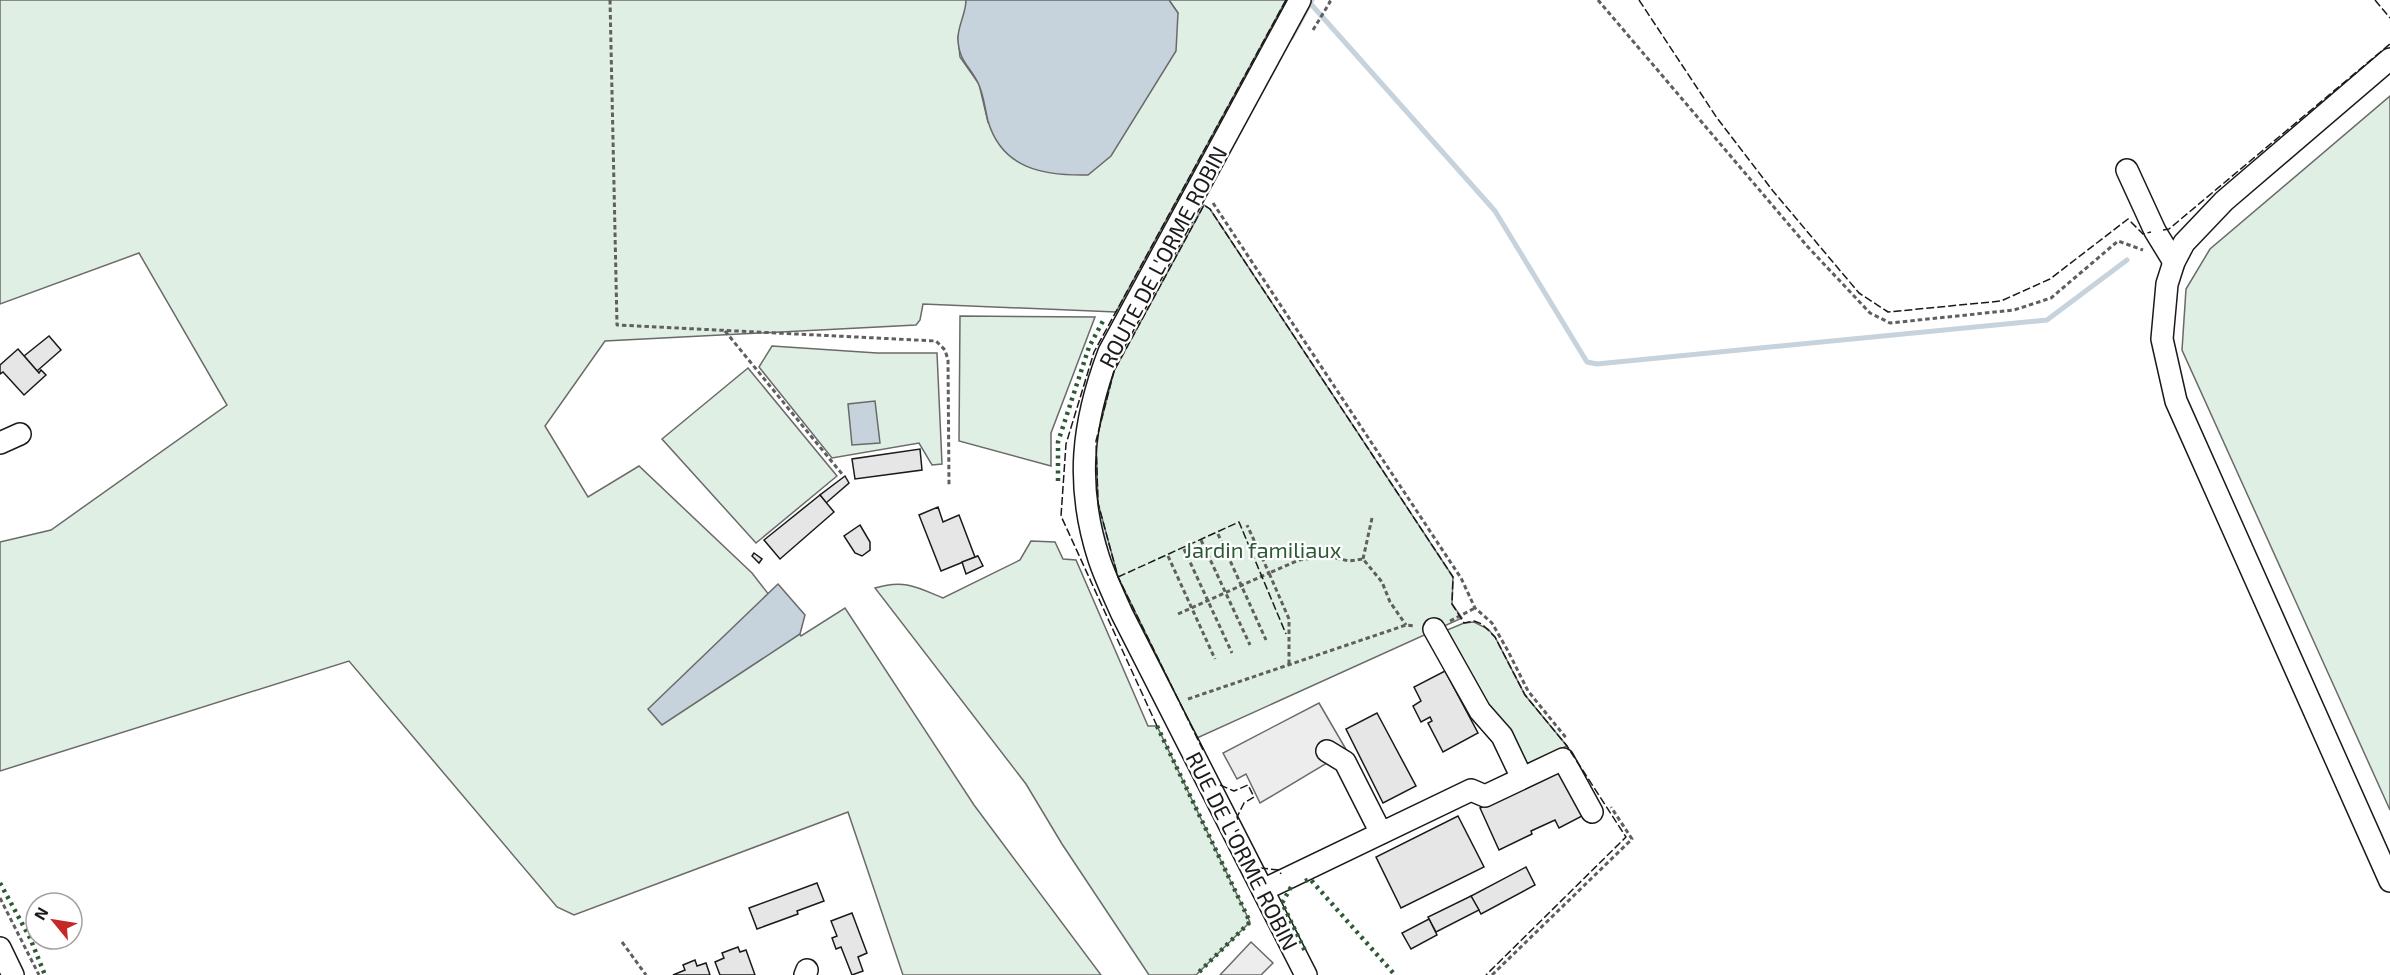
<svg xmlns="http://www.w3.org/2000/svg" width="2390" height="975" font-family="'Exo 2',sans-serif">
	<rect width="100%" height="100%" fill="#fff"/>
	<g fill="#e0efe3" stroke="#6a6a6a" stroke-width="1.5">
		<polygon points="0,0 966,0 966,10 958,37 960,57 979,84 988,122 1178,13 1169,0 1286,0 1116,312 923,304 920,320 916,325 605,341 545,426 588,497 639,466 752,573 801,636 845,608 974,805 1101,975 903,975 848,812 574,915 557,907 349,661 0,771 0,542 51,530 227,405 139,253 0,304"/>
		<polygon points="2390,96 2390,810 2182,350 2186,289 2210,249"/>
		<polygon points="1204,205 1210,209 1453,577 1452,604 1462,618 1197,738 1118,577 1098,503 1096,441 1114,371"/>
		<polygon points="960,316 1095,317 1051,433 1051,466 959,441"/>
		<polygon points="772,346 877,353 937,353 942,464 932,465 919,443 832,458 759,367"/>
		<polygon points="748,368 837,476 756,543 662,439"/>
		<path d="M1031 541 1055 542 1063 559 1076 560 1148 726H1157L1250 922 1196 975H1149L1062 844 1026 784 875 588C904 579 917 587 943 598L1020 560Z"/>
		<polygon points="1474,622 1488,629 1495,637 1525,695 1567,746 1522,766 1440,633 1464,623"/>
	</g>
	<g fill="#ededed" stroke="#6a6a6a" stroke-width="1.5">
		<polygon points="1319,703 1347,751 1260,803 1246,774 1237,779 1223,753"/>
		<polygon points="1251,942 1273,963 1261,975 1220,975"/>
	</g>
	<g fill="#c6d2dc" stroke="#6a6a6a" stroke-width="1.5">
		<path d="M966 0H1169L1178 13 1176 51 1111 156 1088 175C1044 176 1002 169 988 121 985 109 984 97 979 85 971 67 959 62 958 40 957 27 966 14 966 0Z"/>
		<polygon points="875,401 880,443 852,445 848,404"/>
		<polygon points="778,584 805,615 800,634 662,725 648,709"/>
	</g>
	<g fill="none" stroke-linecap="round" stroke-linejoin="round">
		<g stroke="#c6d2dc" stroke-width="5">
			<polyline points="1310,3 1495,211 1587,362 1597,364 2047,320 2127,260"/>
			<polyline points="1291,38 1312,0"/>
			<polyline points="1099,518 1106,547"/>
		</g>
	</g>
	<g fill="#e6e6e6" stroke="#1a1a1a" stroke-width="1.5">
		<polygon points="49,336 61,350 37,371 24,356"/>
		<polygon points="18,349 39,373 41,370 46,375 24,395 3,372 0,374 0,365"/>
		<polygon points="920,449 922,470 855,479 852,459"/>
		<polygon points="845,476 849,483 826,503 820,495"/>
		<polygon points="820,495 834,512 780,559 764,540"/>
		<polygon points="938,507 943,522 959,515 975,557 978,556 941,571 919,515"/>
		<polygon points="860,525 870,542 870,550 862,556 855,553 844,536"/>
		<polygon points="754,553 762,559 759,563 752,556"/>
		<polygon points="978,556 983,566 966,574 962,562"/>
		<polygon points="1445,671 1478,733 1443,752 1428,723 1432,721 1430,717 1421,722 1413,706 1421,701 1414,687"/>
		<polygon points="1377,713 1416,786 1383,803 1346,729"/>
		<polygon points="1562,767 1586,814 1559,828 1555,820 1531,831 1532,834 1499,850 1480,808 1536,783"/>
		<polygon points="1458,816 1484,867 1401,908 1376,857"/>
		<polygon points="1526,867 1535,885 1481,914 1471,896"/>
		<polygon points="817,883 824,901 797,911 798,914 757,929 749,908"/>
		<polygon points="1471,896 1479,910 1436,932 1428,917"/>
		<polygon points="852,913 867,953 858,957 863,971 852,975 841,947 836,949 832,938 837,936 831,921"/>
		<polygon points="1429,919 1437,935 1411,949 1402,933"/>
		<polygon points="738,947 740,952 746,950 755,975 720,975 715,962 724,958 722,953"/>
		<polygon points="695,960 697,966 706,963 710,975 673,975 685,970 683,965"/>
	</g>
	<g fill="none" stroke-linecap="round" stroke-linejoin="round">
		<g stroke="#1a1a1a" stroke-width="24">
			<g id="minor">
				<path d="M1300 0 1109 352C1082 423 1075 485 1099 559 1105 577 1114 596 1122 614L1306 975"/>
				<polyline points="2390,59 2224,201 2184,243 2174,262 2167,284 2162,339 2176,401 2390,881"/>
				<polyline points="2127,170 2155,231 2174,262"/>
				<polyline points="0,443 20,434"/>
				<polyline points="1434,629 1480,711 1502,736 1522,778"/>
				<polyline points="1327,751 1345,762 1381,833"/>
				<polyline points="1263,890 1471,790 1485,796 1563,759 1592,812"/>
				<polyline points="0,948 13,975"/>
				<polyline points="805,975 807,970"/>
			</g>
		</g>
		<g stroke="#5f5f5f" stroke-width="3" stroke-dasharray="4.5 3" stroke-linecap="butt">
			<polyline points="610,0 617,325 936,341 945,350 948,360 949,486"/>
			<polyline points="1598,0 1807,246 1870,313 1890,323 2014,310 2051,298 2118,241 2143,250"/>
			<polyline points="1313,30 1330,2 1327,0"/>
			<polyline points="1213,203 1461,578 1475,608 1492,623 1508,651 1528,691 1567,739"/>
			<polyline points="725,331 842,474"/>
			<polyline points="1218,534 1266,640"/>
			<polyline points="1201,540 1250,645"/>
			<polyline points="1184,549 1232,653"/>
			<polyline points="1168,556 1215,659"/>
			<polyline points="1363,559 1372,518"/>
			<polyline points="1178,614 1269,573 1247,525"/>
			<polyline points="1450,621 1475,608"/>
			<polyline points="1289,664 1289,619 1269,573 1299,560 1327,556 1349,561 1363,559 1382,582 1390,602 1406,625"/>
			<polyline points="1188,699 1406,625 1415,626"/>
			<polyline points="0,898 39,975"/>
			<polyline points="622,942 646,975"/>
			<polyline points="1492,975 1632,839 1611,807"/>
		</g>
		<use href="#minor" stroke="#fff" stroke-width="21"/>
		<g stroke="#2b5a34" stroke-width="4.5" stroke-dasharray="3 4.5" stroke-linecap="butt">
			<polyline points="1058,481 1058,442 1089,347 1103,321"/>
			<polyline points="1157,726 1250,922 1196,975"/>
			<polyline points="1305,881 1310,879 1395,975"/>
			<polyline points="0,883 30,938 45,975"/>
			<polyline points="1291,887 1282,903 1305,951"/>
		</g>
		<g stroke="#1a1a1a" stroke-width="1.5" stroke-dasharray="8 3" stroke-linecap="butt">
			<polyline points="1639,0 1717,118 1773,191 1859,293 1888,312 2001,301 2050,279 2128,219 2143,234 2151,232"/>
			<polyline points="2375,0 2390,18"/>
			<polyline points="2163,230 2169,229 2390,44"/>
			<polyline points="1118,577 1239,522 1286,634"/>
			<polyline points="1157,726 1061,516 1066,444 1094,352 1286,0"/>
			<polyline points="1203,750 1118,577 1098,503 1096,441 1114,371 1204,205 1210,209 1453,577 1452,604 1464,623 1474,621 1482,624 1495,637 1525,695 1567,746 1626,837 1486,975"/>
			<polyline points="1220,785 1234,791 1248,785 1254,797 1244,803 1237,817 1239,822"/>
			<polyline points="1260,868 1279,870 1281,874"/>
		</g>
	</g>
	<g text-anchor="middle" stroke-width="4.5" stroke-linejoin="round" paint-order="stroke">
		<g font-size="22" fill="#1a1a1a" stroke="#fff">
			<text transform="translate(1163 257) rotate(-62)" y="8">ROUTE DE L'ORME ROBIN</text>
			<text transform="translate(1242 851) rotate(63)" y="8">RUE DE L'ORME ROBIN</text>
		</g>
		<g font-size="22" fill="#2b5a34" stroke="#fff">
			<text x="1263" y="558">Jardin familiaux</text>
		</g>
	</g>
	<g transform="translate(54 921) rotate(300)"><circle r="28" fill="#ffffff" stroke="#a3a3a3" stroke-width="1.5"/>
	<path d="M0-4.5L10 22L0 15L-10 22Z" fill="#c62828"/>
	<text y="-9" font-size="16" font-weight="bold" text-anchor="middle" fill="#1a1a1a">N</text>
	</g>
</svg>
